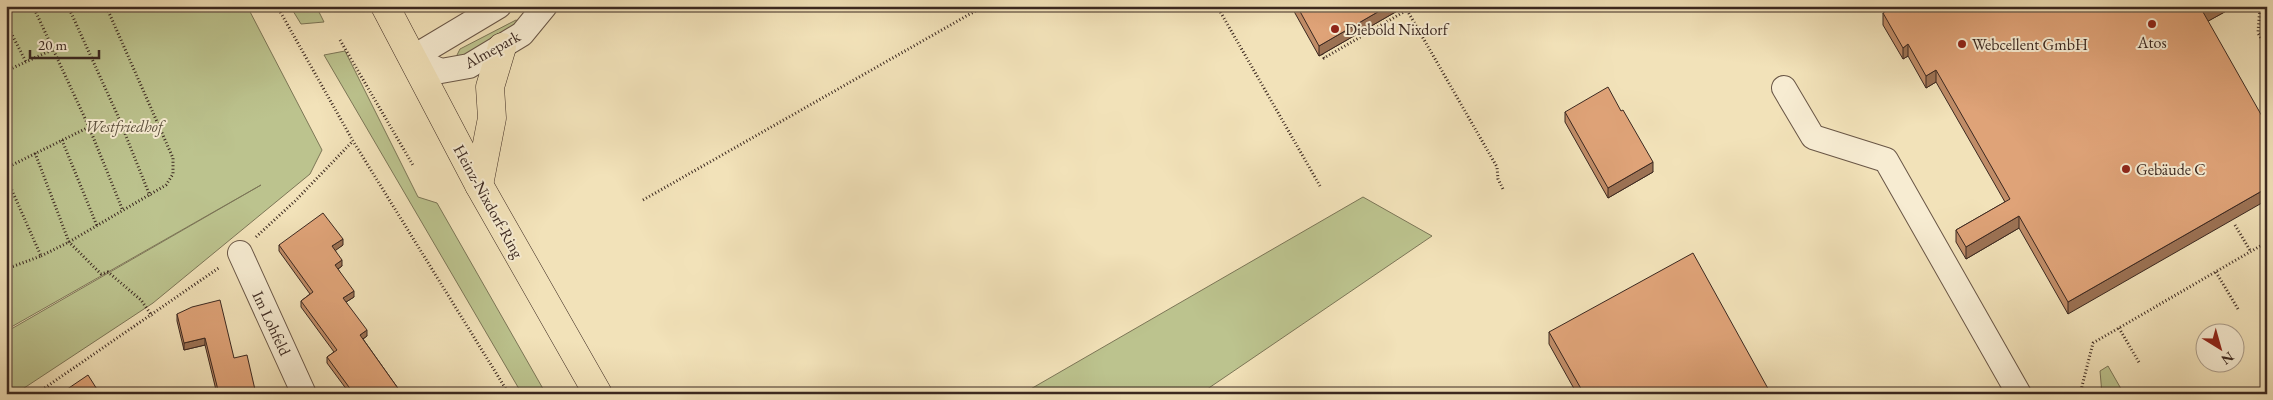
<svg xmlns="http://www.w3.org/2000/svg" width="2273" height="400" font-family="'EB Garamond',serif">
	<rect width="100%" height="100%" fill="#f2e2b9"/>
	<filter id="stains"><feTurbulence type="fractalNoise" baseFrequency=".004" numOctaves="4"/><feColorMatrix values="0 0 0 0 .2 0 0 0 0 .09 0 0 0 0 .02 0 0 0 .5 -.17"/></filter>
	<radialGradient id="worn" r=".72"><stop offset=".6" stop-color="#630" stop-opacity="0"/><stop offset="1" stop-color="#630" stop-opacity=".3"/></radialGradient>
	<g fill="#bcc38e" stroke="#7c7657">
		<polygon points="6,6 247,6 322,150 310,174 153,303 15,394 6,394 6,332 261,185 6,330"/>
		<polygon points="290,6 316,6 324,22 301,24"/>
		<polygon points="516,20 518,21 518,24 459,58 457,55 460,49"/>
		<polygon points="345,51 418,197 437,203 546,394 522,394 324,55"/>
		<polygon points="1363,197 1432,236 1200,394 1022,394"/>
		<polygon points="2108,366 2124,394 2102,394 2100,371"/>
	</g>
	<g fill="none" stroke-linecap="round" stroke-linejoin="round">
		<g stroke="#695646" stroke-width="26">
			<g id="minor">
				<polyline points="412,58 441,71 469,66 522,34 545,6"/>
				<polyline points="412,58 499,6"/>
				<polyline points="1784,88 1813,137 1886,160 2019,394"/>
				<polyline points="240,253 304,394"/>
			</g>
		</g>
		<g stroke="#3b2820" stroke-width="29">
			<g id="major">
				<polyline points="385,6 479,185 598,394"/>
				<polyline points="479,185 492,118 490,87 502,47"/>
			</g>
		</g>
		<g stroke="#3b2820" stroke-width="3" stroke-dasharray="1 2.5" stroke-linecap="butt">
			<polyline points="33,6 89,127 123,211"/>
			<polyline points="68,6 117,114 150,196"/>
			<polyline points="277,6 353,141 509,394"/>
			<polyline points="1217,6 1320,186"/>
			<polyline points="2260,6 2258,33 2267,48"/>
			<polyline points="1407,10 1497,167 1498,179 1504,191"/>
			<polyline points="6,23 26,62"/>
			<polyline points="340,40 414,167"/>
			<polyline points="1322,54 1324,58 1414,6"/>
			<polyline points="6,71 54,49"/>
			<polyline points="62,140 97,226"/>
			<polyline points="35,153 69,242 101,274 108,272 141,300 152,316"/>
			<polyline points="6,168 89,127"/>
			<polyline points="6,177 41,256 6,269"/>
			<polyline points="643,200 984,6"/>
			<polyline points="2235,225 2251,252"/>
			<polyline points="256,237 295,201 353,141"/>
			<polyline points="41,256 69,242 166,185 173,174 173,158 106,6"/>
			<polyline points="6,260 10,268"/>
			<polyline points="2216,272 2238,309"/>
			<polyline points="2119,328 2140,364"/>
			<polyline points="36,394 220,267"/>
			<polyline points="2080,394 2093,343 2267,242"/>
		</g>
		<use href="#minor" stroke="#f7ecd2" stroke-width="24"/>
		<use href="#major" stroke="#f2e2b9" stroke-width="28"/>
	</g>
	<g fill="#c08c67" stroke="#3b2820">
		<polygon points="1291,6 1406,6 1319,56"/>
		<polygon points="1893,6 2230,6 2230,9 2208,21 2068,314 2019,228 1966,259 1956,242 1956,230 2005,202 1936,82 1926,88 1908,56 1903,59 1883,25 1883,13 1893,7"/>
		<polygon points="1621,111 1653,172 1608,198 1565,122 1565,112"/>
		<polygon points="279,245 343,245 335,250 342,266 338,269 354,297 346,302 367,336 363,339 402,394 350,394 327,363 327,357 334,352 301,307 301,301 310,294 279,251"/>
		<polygon points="177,314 234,358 256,394 217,394 205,345 184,350 177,321"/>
		<polygon points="1549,332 1771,394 1577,394 1549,344"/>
	</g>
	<g fill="#9c7254" stroke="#3b2820">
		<polygon points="1388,6 1406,6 1319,56 1319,46"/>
		<polygon points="2213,6 2230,6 2230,9 2203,24 2203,12"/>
		<polygon points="1908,44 1908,56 1903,59 1903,48"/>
		<polygon points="1936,70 1936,82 1926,88 1926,76"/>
		<polygon points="1653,162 1653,172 1608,198 1608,188"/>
		<polygon points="2267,188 2267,200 2068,314 2068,302"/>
		<polygon points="2019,216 2019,228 1966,259 1966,247"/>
		<polygon points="343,239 343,245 332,253 332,246"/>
		<polygon points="342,260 342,266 335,271 335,265"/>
		<polygon points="354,291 354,297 343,304 343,298"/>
		<polygon points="367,330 367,336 360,341 360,335"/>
		<polygon points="205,338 205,345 184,350 184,343"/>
	</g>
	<g fill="#dfa378" stroke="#3b2820">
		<polygon points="1297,6 1388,6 1319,46"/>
		<polygon points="1895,6 2213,6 2203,12 2267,125 2267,188 2068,302 2019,216 1966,247 1956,230 2010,199 1936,70 1926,76 1908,44 1903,48 1883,13"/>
		<polygon points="1608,87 1621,111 1623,110 1653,162 1608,188 1565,112"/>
		<polygon points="323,213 343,239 332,246 342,260 335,265 354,291 343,298 367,330 360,335 402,394 354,394 327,357 337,350 301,301 313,292 279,245"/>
		<polygon points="1693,253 1771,394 1584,394 1549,332"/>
		<polygon points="220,300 234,358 247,355 256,394 219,394 205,338 184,343 177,314 192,307"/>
		<polygon points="88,375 100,394 60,394"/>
	</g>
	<g fill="#8f2418" stroke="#f7ecd2" stroke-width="2">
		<circle cx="2152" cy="24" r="5"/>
		<circle cx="1335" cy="29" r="5"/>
		<circle cx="1962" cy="44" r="5"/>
		<circle cx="2126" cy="169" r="5"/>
	</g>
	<g text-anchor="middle" stroke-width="4" stroke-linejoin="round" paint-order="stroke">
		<g font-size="16" fill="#3b2820" stroke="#f7ecd2" text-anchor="start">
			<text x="1345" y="35">Diebold Nixdorf</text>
			<text x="2152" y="48" text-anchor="middle">Atos</text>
			<text x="1972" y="50">Webcellent GmbH</text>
			<text x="2136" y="175">Gebäude C</text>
		</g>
		<g font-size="16" fill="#3b2820" stroke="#f7ecd2">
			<text transform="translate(492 49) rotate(-29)" y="6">Almepark</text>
			<text transform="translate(489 201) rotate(61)" y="6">Heinz-Nixdorf-Ring</text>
			<text transform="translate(272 323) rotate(65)" y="6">Im Lohfeld</text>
		</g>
		<g font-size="16" font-style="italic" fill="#5b4f3c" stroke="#f7ecd2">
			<text x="124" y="132">Westfriedhof</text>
		</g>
	</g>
	<rect width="2273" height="400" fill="none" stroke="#f2e2b9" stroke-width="25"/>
	<rect x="8" y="8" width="2258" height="385" fill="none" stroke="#3b2820" stroke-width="2.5"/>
	<rect x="12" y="12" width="2248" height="375" fill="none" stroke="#3b2820"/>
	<g transform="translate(2220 348) rotate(143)"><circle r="24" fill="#f7ecd2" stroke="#ac9e8b"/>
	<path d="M0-4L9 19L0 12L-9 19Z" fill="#8f2418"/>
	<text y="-8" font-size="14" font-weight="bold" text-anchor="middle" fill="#3b2820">N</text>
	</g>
	<path d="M30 50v8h69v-8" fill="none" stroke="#3b2820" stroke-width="2.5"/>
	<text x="38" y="50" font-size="15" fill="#3b2820" stroke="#f7ecd2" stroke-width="4" paint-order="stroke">20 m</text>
	<rect width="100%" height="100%" filter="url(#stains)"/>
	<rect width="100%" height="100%" fill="url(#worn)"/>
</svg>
